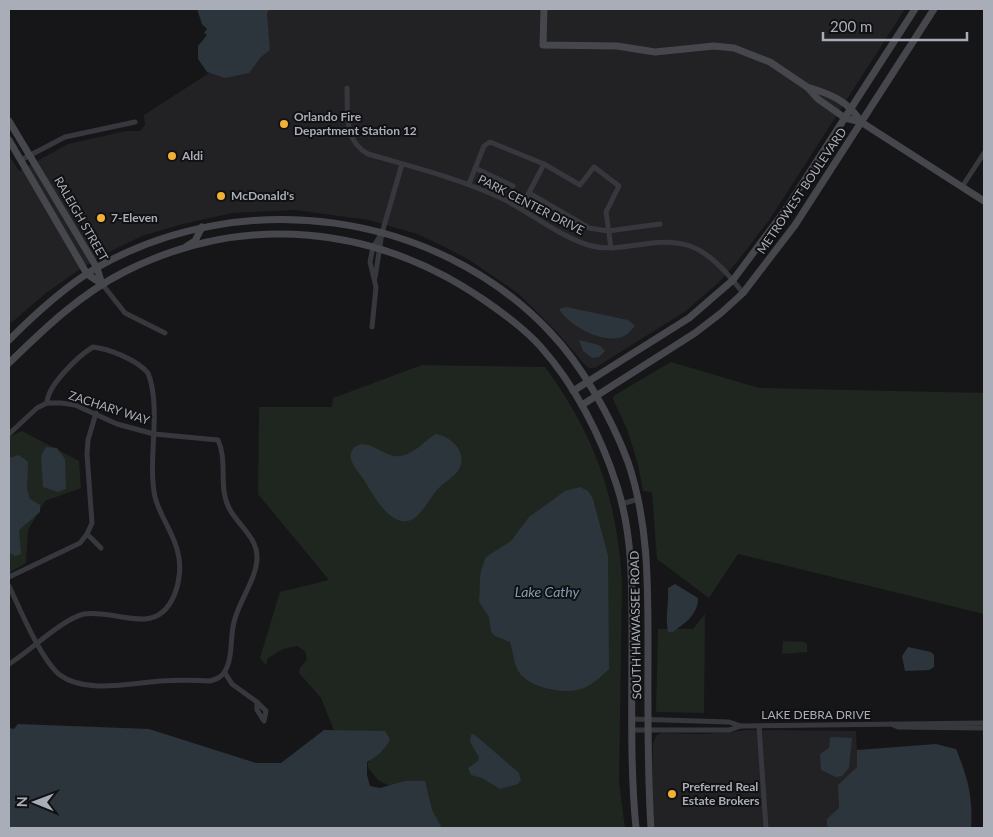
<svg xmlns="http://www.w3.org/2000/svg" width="993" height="837" font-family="Lato,sans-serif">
	<rect width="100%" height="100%" fill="#161618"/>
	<g fill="#222225">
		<polygon points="235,9 905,9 770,219 737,262 719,282 686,311 595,368 589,368 586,366 556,331 519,294 471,261 443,246 417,234 369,220 295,210 232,213 183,224 142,236 103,255 76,272 46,293 11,323 9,320 9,155 19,171 68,144 126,131 140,131 145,125 144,115 237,55"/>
		<polygon points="749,730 856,731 857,751 875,828 655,828 652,798 653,743 657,735 662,733 704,734"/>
	</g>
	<g fill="#1e261f">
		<polygon points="671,362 759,388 984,393 984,614 738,554 709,598 657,559 652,492 643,491 638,464 627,429 613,399 615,395"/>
		<path d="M422 365 545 367C595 435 617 498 622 583L619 783 625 828H443L390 786 378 780 368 768V763L371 758 337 738 321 698 299 673 300 668 307 660 305 651 297 646 283 649 268 658 266 665 260 658 280 592 329 580 258 494 259 407H332L333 398Z"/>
		<polygon points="22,431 79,461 81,488 45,501 28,530 26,563 9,573 9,437"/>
		<polygon points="705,614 704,713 656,712 658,629 693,629"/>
		<polygon points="783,641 804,642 807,644 807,652 782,654"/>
	</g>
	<g fill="#2c353c">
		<polygon points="197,9 269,9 267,14 270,50 261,57 249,73 225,78 207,72 198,59 198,46 207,35 204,33 207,29 202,24"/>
		<path d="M566 307 628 320 635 326C632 329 629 333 626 335 607 347 569 326 559 309Z"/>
		<polygon points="579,340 599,345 605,351 599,357 592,358 583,351"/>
		<path d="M436 434C453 437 470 455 457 472 451 479 443 483 437 490 428 500 418 524 402 521 384 518 371 490 362 477 356 469 344 456 355 447 366 438 382 454 394 456 412 458 422 442 436 434Z"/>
		<polygon points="46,447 57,448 65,459 66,489 58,492 43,487 41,456"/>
		<polygon points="19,455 28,462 27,489 30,499 40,505 40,512 19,530 21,554 15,556 9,553 9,458"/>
		<path d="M580 487 588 491 593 499 608 556 609 669C601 676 594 684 584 688 567 695 534 689 521 675 513 665 514 654 510 642L495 636 491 632 489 617 479 602C481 582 477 578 486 557L511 541 529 517 565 491Z"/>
		<path d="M675 584 698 598C698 615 685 623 673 632H668C665 618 669 602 668 588Z"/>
		<polygon points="908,647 931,652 934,655 934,667 929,670 905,671 902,656"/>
		<path d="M18 724 149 729 256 763H281L324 730 385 731 390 739C385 750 377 756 367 762V775L370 786 380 788 405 781H425L432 810 442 828H9V728L14 729Z"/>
		<polygon points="474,734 519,773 521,780 518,784 500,789 482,778 471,775 468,768 478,761 479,757 470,742 471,735"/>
		<polygon points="830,737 852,738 849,768 842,776 836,777 821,770 820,754 829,748"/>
		<path d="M936 744 956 749C968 778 973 797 971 828H830L827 826V819L839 808 838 785 857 767V750Z"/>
	</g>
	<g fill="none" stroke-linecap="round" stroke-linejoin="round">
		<g stroke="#37383d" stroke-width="5">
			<path d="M347 88C348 113 343 140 368 154 413 167 458 178 501 198 530 212 557 235 588 245 622 255 655 234 690 246 711 253 730 276 743 293"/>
			<polyline points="21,160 65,137 135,122"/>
			<polyline points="475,168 513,186"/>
			<polyline points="469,184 484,146 490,142 544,164"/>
			<polyline points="962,187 984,153"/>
			<polyline points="529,193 589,228 608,231 660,224"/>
			<polyline points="521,208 544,164 580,185 594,167 619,186 606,212 611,248"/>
			<polyline points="375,278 382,233 402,164"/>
			<polyline points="102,284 125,313 165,333"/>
			<polyline points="372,327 376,287 370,262 373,247 380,236"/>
			<path d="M9 434 37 408 47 403H61L75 405 117 424 154 434 218 440C228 461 218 487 229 508 237 524 257 537 257 557 257 579 239 600 234 622 230 637 233 658 225 671 222 677 217 679 210 681 193 680 177 680 161 681 132 683 85 694 60 675 41 660 20 609 9 586"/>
			<polyline points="622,504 638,499"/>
			<polyline points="87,534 101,548"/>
			<polyline points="9,577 80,543 87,534 92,523 87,454 88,440 96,413"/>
			<path d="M9 664C29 652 62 619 84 614 104 611 125 620 145 619 174 617 184 577 178 553 174 533 160 517 155 497 147 461 162 408 148 373 137 360 110 349 93 347 78 356 47 386 47 403"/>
			<polyline points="225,673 232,684 257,702 257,710 264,721 266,711 257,702"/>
			<polyline points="632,719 729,722 741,726 984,723"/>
			<polyline points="891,724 898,727 984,728"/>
			<polyline points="759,726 766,828"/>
			<polyline points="632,730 729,730 741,726"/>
		</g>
		<g stroke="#45474d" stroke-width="7">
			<polyline points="544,9 543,45 617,46 655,52 714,46 734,48 770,62 807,87 818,99 845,118 861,122 984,201"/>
			<path d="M807 87C831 94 848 101 861 122"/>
			<polyline points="9,121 97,268 102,284"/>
			<polyline points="9,140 87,274 102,284"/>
			<polyline points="187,246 195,241 202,227"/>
			<path d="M9 340C35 314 64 287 96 268 241 185 435 210 550 332 582 365 612 419 628 462 648 521 648 581 648 641 648 704 647 766 651 828"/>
			<path d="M9 363C45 328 80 294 126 271 245 212 375 225 484 300 503 313 524 328 540 346 575 385 601 436 617 486 633 536 632 587 632 640 632 703 630 766 636 828"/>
			<polyline points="573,391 689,318 733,280 786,209 915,9"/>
			<polyline points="582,405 695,333 721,313 743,293 795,225 934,9"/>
		</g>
	</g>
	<g fill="#f2b134" stroke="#111113" stroke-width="2">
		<circle cx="284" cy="124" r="5"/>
		<circle cx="172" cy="156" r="5"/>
		<circle cx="221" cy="196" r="5"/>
		<circle cx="101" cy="218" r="5"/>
		<circle cx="672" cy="794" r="5"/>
	</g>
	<g text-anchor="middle" stroke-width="4" stroke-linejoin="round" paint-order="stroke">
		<g font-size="12" font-weight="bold" fill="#a8adb8" stroke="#111113" text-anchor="start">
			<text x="294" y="121">Orlando Fire<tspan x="294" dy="14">Department Station 12</tspan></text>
			<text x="182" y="160">Aldi</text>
			<text x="231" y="200">McDonald's</text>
			<text x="111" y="222">7-Eleven</text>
			<text x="682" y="791">Preferred Real<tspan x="682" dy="14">Estate Brokers</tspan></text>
		</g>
		<g font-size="12" fill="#a8adb8" stroke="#111113">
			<text transform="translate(802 191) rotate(-56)" y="4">METROWEST BOULEVARD</text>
			<text transform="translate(531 205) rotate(27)" y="4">PARK CENTER DRIVE</text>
			<text transform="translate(81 219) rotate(60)" y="4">RALEIGH STREET</text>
			<text transform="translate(109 408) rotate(18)" y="4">ZACHARY WAY</text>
			<text transform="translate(636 625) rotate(-91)" y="4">SOUTH HIAWASSEE ROAD</text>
			<text x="816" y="719">LAKE DEBRA DRIVE</text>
		</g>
		<g font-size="14" font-style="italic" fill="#7f9bb3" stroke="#111113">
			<text x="547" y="597">Lake Cathy</text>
		</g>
	</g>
	<rect width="993" height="837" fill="none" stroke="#a8adb8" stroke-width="20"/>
	<g transform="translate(35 802) rotate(271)" stroke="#111113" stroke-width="4" paint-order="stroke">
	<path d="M0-4L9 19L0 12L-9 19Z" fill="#a8adb8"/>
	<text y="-8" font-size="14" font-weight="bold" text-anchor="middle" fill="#a8adb8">N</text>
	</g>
	<path d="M823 32v8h144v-8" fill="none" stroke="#a8adb8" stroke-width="2.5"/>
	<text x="830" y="32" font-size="15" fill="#a8adb8" stroke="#111113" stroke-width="4" paint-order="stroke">200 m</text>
</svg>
